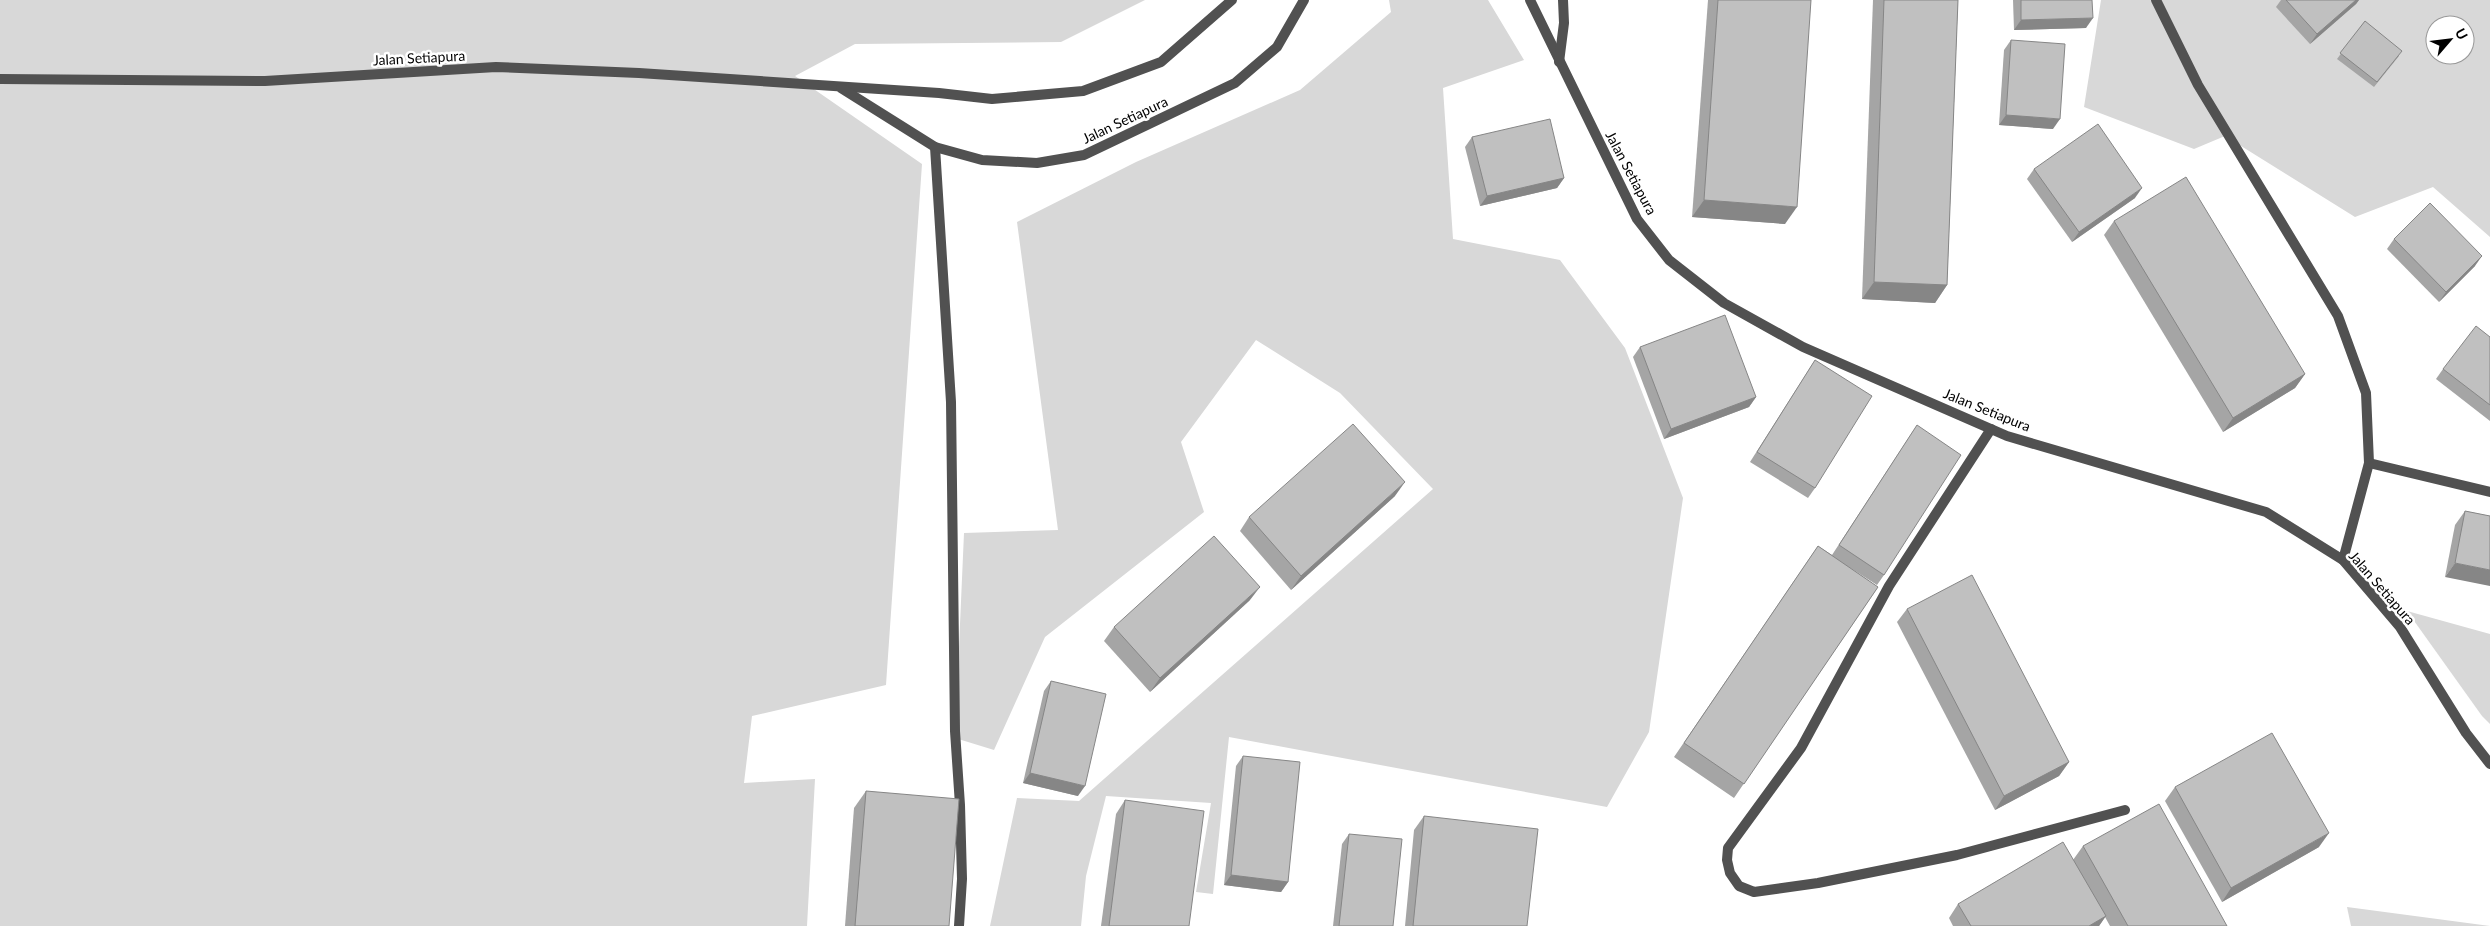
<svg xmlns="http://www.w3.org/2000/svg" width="2490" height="926" font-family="Lato,sans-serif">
	<rect width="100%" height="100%" fill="#fff"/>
	<g fill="#d8d8d8" fill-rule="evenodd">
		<polygon points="0,0 1145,0 1061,42 855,44 795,76 922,164 886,685 752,716 744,783 815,779 807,926 0,926"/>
		<polygon points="1389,0 1488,0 1524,60 1443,88 1453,239 1560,260 1625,348 1683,498 1649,732 1607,807 1229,737 1213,894 1196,892 1211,803 1106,796 1086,876 1081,926 990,926 1017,798 1079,801 1433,489 1340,393 1256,340 1181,442 1204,512 1045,637 994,750 955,738 964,533 1058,530 1017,222 1136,162 1300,90 1391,12"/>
		<path d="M2101 0H2490V237L2433 187 2355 217 2225 136 2194 149 2084 107ZM2435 25H2465V55H2435Z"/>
		<polygon points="2407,611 2490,634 2490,724 2482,716"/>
		<polygon points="2347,907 2490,926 2351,926"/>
	</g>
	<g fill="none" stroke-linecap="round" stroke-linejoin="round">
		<polyline stroke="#515151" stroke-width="10" points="1991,429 1889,586 1801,748 1728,848 1727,860 1730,873 1739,886 1754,892 1818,883 1957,855 2125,810"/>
		<g stroke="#515151" stroke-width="10">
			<polyline points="2156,0 2198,85 2338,316 2366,393 2369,463 2343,560"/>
			<polyline points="935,147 951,402 955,731 960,805 962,879 959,926"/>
			<polyline points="2369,463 2490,492"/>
		</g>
		<g stroke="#515151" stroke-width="10">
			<polyline points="1530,0 1637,219 1669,260 1724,303 1803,347 2007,436 2266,512 2343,560 2400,627 2466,733 2490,764"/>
			<polyline points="1559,62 1564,23 1563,0"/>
			<polyline points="0,79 265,81 496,67 639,73 939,93 992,99 1083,91 1161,62 1232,0"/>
			<polyline points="841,88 935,147 982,160 1037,163 1084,155 1235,83 1277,47 1304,0"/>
		</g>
	</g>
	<g fill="#a5a5a5">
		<polygon points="1708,0 1811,0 1785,224 1692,217"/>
		<polygon points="1873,0 1958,0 1947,285 1935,303 1862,299"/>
		<polygon points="2013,0 2092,0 2086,28 2014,30"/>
		<polygon points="2281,0 2359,0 2356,4 2310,44 2276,7"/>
		<polygon points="2365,21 2399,56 2374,87 2337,59"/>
		<polygon points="2011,40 2053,129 1999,125 2004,50"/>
		<polygon points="1472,137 1564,178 1557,188 1480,206 1465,147"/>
		<polygon points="2034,169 2135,198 2072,242 2027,179"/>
		<polygon points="2114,221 2305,374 2295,388 2223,432 2104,235"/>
		<polygon points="2394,239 2475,266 2439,302 2387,249"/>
		<polygon points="2490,337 2490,421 2436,379 2443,369"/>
		<polygon points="1640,347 1756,397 1749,407 1664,439 1633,357"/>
		<polygon points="1815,360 1815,488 1808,498 1750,462"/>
		<polygon points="1917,425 1884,575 1877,585 1849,567 1878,587 1734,798 1674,757 1818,546 1832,555"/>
		<polygon points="1395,496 1291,590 1240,531 1249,517"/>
		<polygon points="2465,511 2490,516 2445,577 2455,525"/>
		<polygon points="1250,600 1150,692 1104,641 1114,627"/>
		<polygon points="1907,609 2069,762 2059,776 1995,810 1897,622"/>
		<polygon points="1051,681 1078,796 1023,783 1044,691"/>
		<polygon points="1243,756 1288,882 1281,892 1224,885 1236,766"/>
		<polygon points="2175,787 2319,847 2222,902 2165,801"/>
		<polygon points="866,791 949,926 845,926 854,808"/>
		<polygon points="1125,800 1189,926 1101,926 1116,814"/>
		<polygon points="1424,816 1527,926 1405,926 1414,830"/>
		<polygon points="1349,834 1393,926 1333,926 1342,844"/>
		<polygon points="2083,846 2227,926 2110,926 2105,917 2099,926 1953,926 1949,918 1958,904 2073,860"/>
	</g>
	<g fill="#868686">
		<polygon points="2356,0 2359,0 2356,4 2310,44 2317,34"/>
		<polygon points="2093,18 2086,28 2014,30 2021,20"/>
		<polygon points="2006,115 2060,119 2053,129 1999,125"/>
		<polygon points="1564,178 1557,188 1480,206 1487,196"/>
		<polygon points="2142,188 2135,198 2072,242 2079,232"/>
		<polygon points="1704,200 1797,207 1785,224 1692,217"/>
		<polygon points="2482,256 2475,266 2439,302 2446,292"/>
		<polygon points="1874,282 1947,285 1935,303 1862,299"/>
		<polygon points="2305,374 2295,388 2223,432 2233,418"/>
		<polygon points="1756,397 1749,407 1664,439 1671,429"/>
		<polygon points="1405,482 1395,496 1291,590 1301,576"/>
		<polygon points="2455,563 2490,570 2490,586 2445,577"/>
		<polygon points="1260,587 1250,600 1150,692 1160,678"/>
		<polygon points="2069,762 2059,776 1995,810 2004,796"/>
		<polygon points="1030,773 1085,786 1078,796 1023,783"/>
		<polygon points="2329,833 2319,847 2222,902 2231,888"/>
		<polygon points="1231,875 1288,882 1281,892 1224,885"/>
		<polygon points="2106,916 2099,926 2089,926"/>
	</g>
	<g fill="#c0c0c0" stroke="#868686">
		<polygon points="1718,0 1811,0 1797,207 1704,200"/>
		<polygon points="1884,0 1958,0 1947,285 1874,282"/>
		<polygon points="2021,0 2092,0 2093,18 2021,20"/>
		<polygon points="2286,0 2356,0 2317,34"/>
		<polygon points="2365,21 2402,51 2377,82 2340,53"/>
		<polygon points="2011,40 2065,44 2060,119 2006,115"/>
		<polygon points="1550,119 1564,178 1487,196 1472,137"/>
		<polygon points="2098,124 2142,188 2079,232 2034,169"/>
		<polygon points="2186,177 2305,374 2233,418 2114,221"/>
		<polygon points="2430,203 2482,256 2446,292 2394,239"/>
		<polygon points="1725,315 1756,397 1671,429 1640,347"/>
		<polygon points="2476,326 2490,337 2490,405 2443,369"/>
		<polygon points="1815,360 1872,396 1815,488 1757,452"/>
		<polygon points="1353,424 1405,482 1301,576 1249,517"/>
		<polygon points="1917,425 1961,455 1884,575 1839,545"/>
		<polygon points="2465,511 2490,516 2490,570 2455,563"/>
		<polygon points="1214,536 1260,587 1160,678 1114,627"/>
		<polygon points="1818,546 1878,587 1744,784 1684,743"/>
		<polygon points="1972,575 2069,762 2004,796 1907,609"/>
		<polygon points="1051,681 1106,694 1085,786 1030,773"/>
		<polygon points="2272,733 2329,833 2231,888 2175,787"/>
		<polygon points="1243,756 1300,762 1288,882 1231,875"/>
		<polygon points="866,791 959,799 949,926 855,926"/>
		<polygon points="1125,800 1204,811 1189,926 1109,926"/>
		<polygon points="2159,804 2227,926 2128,926 2083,846"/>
		<polygon points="1424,816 1538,829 1527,926 1413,926"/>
		<polygon points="1349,834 1402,839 1393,926 1339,926"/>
		<polygon points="2063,842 2106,916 2089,926 1971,926 1958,904"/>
	</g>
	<g text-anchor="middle" stroke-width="5" stroke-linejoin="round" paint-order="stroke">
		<g font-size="14" fill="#000" stroke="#fff">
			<text transform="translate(419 58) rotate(-3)" y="5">Jalan Setiapura</text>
			<text transform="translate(1125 120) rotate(-25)" y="5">Jalan Setiapura</text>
			<text transform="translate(1631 173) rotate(62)" y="5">Jalan Setiapura</text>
			<text transform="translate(1987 410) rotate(22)" y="5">Jalan Setiapura</text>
			<text transform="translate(2382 588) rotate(49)" y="5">Jalan Setiapura</text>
		</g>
	</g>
	<g transform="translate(2450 40) rotate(62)"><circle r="24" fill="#ffffff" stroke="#999999"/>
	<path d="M0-4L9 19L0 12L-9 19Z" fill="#000000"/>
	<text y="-8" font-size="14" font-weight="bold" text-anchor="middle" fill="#000000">U</text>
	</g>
</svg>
